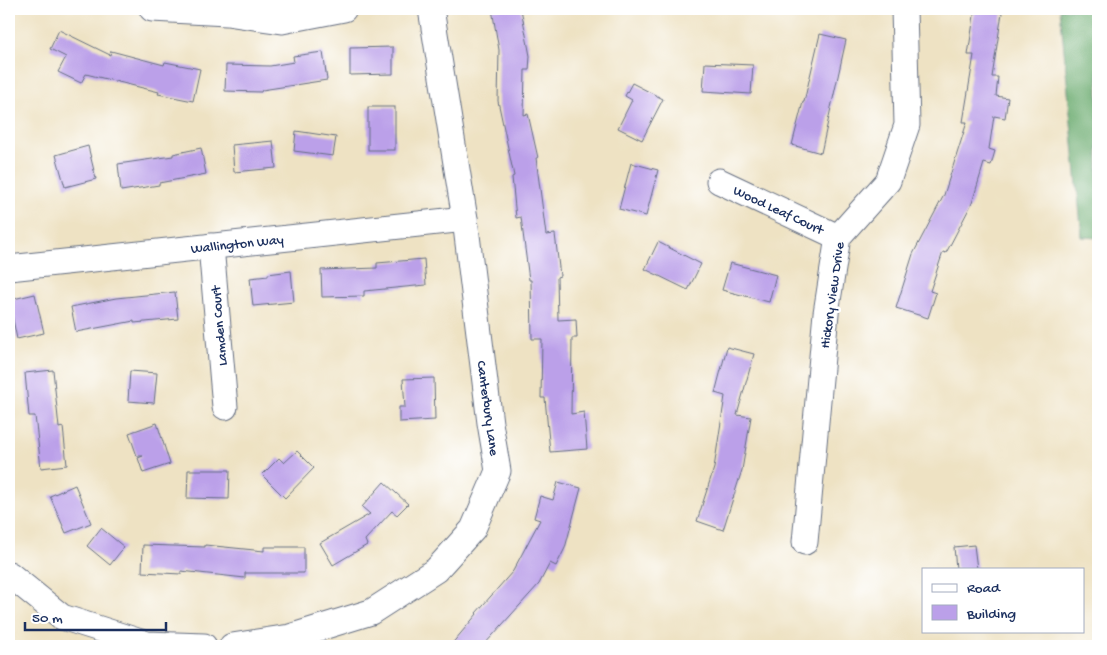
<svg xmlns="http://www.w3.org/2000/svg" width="1107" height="655" font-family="'Gochi Hand',sans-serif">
	<rect width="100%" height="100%" fill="#fff"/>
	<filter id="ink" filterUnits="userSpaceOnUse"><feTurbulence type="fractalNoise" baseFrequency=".02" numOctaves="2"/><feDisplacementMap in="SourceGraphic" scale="10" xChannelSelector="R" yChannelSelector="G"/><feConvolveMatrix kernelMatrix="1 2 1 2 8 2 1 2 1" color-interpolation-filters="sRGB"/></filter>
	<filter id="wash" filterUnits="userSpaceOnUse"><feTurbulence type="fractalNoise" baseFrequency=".0096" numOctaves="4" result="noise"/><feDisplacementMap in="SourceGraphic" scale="20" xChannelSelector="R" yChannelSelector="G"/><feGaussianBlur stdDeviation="1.12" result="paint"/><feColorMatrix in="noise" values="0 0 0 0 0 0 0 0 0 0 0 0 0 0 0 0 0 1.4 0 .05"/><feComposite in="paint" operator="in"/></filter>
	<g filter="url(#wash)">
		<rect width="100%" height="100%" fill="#eee2c3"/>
		<polygon fill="#6cac6f" stroke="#446e66" points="1060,9 1098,9 1098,238 1082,237"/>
		<g id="blocks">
			<g fill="#bba0e9">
				<polygon points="492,9 521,9 530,56 529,70 525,70 524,115 528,114 538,158 536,158 546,235 555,234 560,276 557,277 558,320 576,319 577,338 572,338 571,414 584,412 587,449 550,452 545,398 541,398 542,339 532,339 531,280 529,280 521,217 516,218 512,177 514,176 498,101 499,50"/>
				<polygon points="975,9 1002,13 992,77 998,77 996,96 1008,98 1005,118 994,116 989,149 995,151 991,165 984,163 972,203 946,253 943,252 930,291 936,293 928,318 896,308 913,254 944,195 967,122 963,122 974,55 968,55"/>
				<polygon points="59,30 110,55 111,51 164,65 165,62 200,69 193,101 158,94 159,92 86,74 81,83 58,72 66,57 50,49"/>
				<polygon points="820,34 846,40 821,153 792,145 803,102 804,102"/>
				<polygon points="393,47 393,74 350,75 350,48"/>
				<polygon points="323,52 327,80 262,90 261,92 225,91 226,65 270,66 294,62 293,56"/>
				<polygon points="705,63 753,65 751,94 703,91"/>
				<polygon points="632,83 663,99 642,140 618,128 632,100 625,96"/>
				<rect x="368" y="107" width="27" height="43"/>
				<polygon points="296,131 336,137 333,156 294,151"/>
				<polygon points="273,141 276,168 234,172 232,145"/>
				<polygon points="88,146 96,179 65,187 56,155"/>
				<polygon points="201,148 206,174 159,183 159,185 121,191 118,164 173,156 173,154"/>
				<polygon points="631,163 658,170 646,216 619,209"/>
				<polygon points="658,242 701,264 688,290 645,269"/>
				<polygon points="424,259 426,285 364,291 364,296 322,297 321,270 377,268 377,263"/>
				<polygon points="730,263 776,275 769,302 722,290"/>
				<polygon points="291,271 294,302 253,306 250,278 268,276 268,274"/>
				<polygon points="175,292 178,319 134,323 134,321 76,332 71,307 116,298"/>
				<polygon points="35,294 44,333 17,339 9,300"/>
				<polygon points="727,347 754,354 737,415 751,417 742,470 723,530 697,521 714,468 725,396 715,393"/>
				<polygon points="53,370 59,428 63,427 67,465 41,468 35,416 29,416 25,373"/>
				<polygon points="130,371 157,373 154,403 128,401"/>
				<polygon points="434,378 435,420 399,422 399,407 405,407 403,379"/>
				<polygon points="157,423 170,464 143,473 138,458 143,456 137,456 129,433"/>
				<polygon points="297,451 314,468 285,498 262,475 279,458 284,463"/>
				<polygon points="188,470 230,470 229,499 187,498"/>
				<polygon points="384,482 408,504 397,515 392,511 365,540 367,545 333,565 320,543 370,514 362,507"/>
				<polygon points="558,482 581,488 565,548 556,566 550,563 539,584 483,646 450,646 477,614 476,613 513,571 540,520 534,518 540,496 553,500"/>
				<polygon points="75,485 91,523 66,533 50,496"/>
				<polygon points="101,528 124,547 110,565 87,546"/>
				<polygon points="143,545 205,547 205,545 264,551 264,547 304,547 304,573 245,573 245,578 181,571 181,574 142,572"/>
				<polygon points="974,545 977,569 956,569 954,547"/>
			</g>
		</g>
	</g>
	<g filter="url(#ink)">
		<use href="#blocks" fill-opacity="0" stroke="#656e81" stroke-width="1"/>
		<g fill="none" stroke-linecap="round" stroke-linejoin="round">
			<g stroke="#656e81" stroke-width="27">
				<g id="minor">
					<polyline points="152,9 227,13 282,21 344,9"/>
					<polyline points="719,181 838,237"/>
					<polyline points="211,246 225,407"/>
					<polyline points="9,268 465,219"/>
					<polyline points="805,542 826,313 838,237 888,181 907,125 904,9"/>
					<polyline points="9,574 62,617 147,644 204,646"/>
					<polyline points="232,646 290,637 371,612 436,570 473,529 498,471 490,423 465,219 431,9"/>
				</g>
			</g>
			<use href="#minor" stroke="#fff" stroke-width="25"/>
		</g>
	</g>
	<g text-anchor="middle" stroke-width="5" stroke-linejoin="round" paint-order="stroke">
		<g font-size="14" fill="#1b2f5e" stroke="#fff">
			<text transform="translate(779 209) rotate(25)" y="5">Wood Leaf Court</text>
			<text transform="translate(237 243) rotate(-6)" y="5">Wallington Way</text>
			<text transform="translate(831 295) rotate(-82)" y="5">Hickory View Drive</text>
			<text transform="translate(218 326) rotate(-95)" y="5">Lamden Court</text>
			<text transform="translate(489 408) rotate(82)" y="5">Canterbury Lane</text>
		</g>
	</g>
	<rect width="1107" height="655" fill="none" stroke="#fff" stroke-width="30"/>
	<rect x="922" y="568" width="162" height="65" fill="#ffffff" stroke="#a4acbf"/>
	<rect x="932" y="584" width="25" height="8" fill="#ffffff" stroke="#a4acbf"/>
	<text x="967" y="592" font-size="15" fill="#1b2f5e">Road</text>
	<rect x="932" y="605" width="25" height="15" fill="#bba0e9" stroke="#a4acbf"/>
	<text x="967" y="618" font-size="15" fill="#1b2f5e">Building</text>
	<path d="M25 622v8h141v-8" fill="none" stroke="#1b2f5e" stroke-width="2.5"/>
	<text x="32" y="622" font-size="15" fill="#1b2f5e" stroke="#ffffff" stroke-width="4" paint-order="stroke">50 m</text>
</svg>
